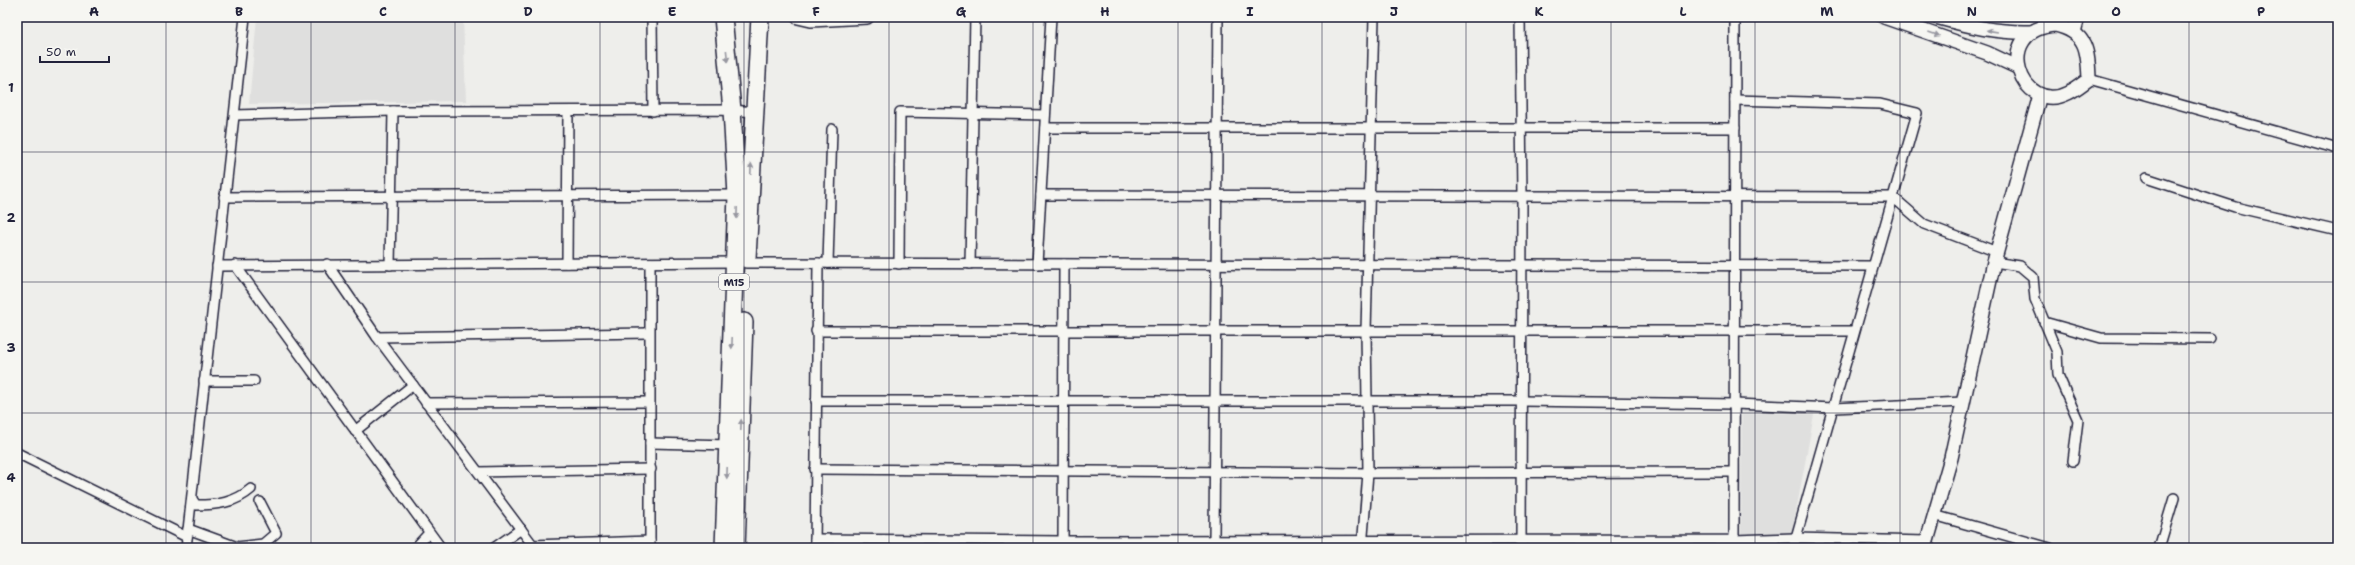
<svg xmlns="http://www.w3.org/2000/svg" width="2355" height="565" font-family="'Shantell Sans',sans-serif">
	<rect width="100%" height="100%" fill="#eeeeeb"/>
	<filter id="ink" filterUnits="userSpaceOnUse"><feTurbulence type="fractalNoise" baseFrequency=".025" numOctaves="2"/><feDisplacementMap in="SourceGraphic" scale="8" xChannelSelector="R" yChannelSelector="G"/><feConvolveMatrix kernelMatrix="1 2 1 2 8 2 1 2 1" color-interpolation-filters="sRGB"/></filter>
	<g filter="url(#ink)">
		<g fill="#dfdfde">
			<polygon points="257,17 463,17 466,101 249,104"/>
			<polygon points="1815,409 1792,533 1741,535 1742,410"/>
		</g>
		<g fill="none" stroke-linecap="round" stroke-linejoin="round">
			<g stroke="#22223b" stroke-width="12">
				<g id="street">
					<polyline points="652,17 653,111"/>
					<polyline points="1520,17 1522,196 1521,548"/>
					<polyline points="2089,79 2338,149"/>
					<polyline points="1735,100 1880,104 1917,113 1793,548"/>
					<polyline points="235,115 393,111 732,110 754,112"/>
					<polyline points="1045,128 1735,128"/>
					<polyline points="2146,178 2235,207 2338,231"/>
					<polyline points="1041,195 1893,197 1924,224 1997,252"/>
					<polyline points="224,197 737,195"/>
					<polyline points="1994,262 2020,266 2033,277 2035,299 2057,352 2058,375 2078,420 2073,461"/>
					<polyline points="567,263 568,112"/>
					<polyline points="650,263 650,548"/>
					<polyline points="746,263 1873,266"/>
					<polyline points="828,263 832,129"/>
					<polyline points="327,264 377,337 535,548"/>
					<polyline points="899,264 900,112 1045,115"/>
					<polyline points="970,264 975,17"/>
					<polyline points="1037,264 1051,17"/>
					<polyline points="235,265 441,548"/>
					<polyline points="390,265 393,111"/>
					<polyline points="217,266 735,262"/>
					<polyline points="2044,322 2101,338 2210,339"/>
					<polyline points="816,331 1854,331"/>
					<polyline points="377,337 649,333"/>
					<polyline points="204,381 254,381"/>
					<polyline points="816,401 1522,401 1734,404 1834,408 1963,402"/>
					<polyline points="426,403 649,402"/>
					<polyline points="355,431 413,385"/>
					<polyline points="650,443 730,445"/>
					<polyline points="17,453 187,537"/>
					<polyline points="815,469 1368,473 1733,472"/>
					<polyline points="479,472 651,469"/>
					<path d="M192 499 196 505C217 505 235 503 251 489"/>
					<polyline points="1934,515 2050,548"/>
					<polyline points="188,529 237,547 263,544 276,533 260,502"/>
					<polyline points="815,539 1061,541 1734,540 1794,538 1927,541"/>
					<polyline points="533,545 650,541"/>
					<polyline points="186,548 245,17"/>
					<polyline points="415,548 429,533"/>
					<polyline points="494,548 521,529"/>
					<polyline points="815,548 818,263"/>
					<polyline points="1063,548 1064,264"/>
					<polyline points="1208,548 1214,540 1218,17"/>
					<polyline points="1362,548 1368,473 1366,331 1374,17"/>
					<polyline points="1734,548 1735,17"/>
					<polyline points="2159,548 2174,498"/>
				</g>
			</g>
			<g stroke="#22223b" stroke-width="16">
				<g id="secondary">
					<polyline points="798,17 811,20 867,17"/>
					<polyline points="1884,17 1987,53 2017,67"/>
					<path d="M1936 17C1968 26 1997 33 2031 32"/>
					<path d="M2055 25C2087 32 2088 51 2089 79 2082 84 2075 90 2068 93 2021 117 1990 30 2055 25Z"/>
					<polyline points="2074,32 2078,17"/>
					<polyline points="1925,548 1951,458 1994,262 2040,95"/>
				</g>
			</g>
			<g stroke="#22223b" stroke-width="20">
				<g id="highway">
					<polyline points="723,17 732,110 737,195 724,548"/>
					<polyline points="747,258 760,17"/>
					<polyline points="736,548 744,322"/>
				</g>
			</g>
			<use href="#street" stroke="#f6f6f2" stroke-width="9"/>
			<use href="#secondary" stroke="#f6f6f2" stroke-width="13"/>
			<use href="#highway" stroke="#f6f6f2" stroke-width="17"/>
		</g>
		<defs><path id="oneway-solid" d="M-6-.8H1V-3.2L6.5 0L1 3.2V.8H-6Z"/></defs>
		<g fill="#9797a0">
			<use href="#oneway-solid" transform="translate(1992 31) rotate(-171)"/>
			<use href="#oneway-solid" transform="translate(1934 34) rotate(19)"/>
			<use href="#oneway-solid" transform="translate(727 56) rotate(84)"/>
			<use href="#oneway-solid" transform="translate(751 169) rotate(-87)"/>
			<use href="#oneway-solid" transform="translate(737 213) rotate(92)"/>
			<use href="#oneway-solid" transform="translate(732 343) rotate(92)"/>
			<use href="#oneway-solid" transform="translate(741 425) rotate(-88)"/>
			<use href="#oneway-solid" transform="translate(727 473) rotate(92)"/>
		</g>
	</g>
	<path fill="none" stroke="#22223b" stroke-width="1" stroke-opacity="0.55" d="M166 17V548M311 17V548M455 17V548M600 17V548M744 17V548M889 17V548M1033 17V548M1178 17V548M1322 17V548M1466 17V548M1611 17V548M1755 17V548M1900 17V548M2044 17V548M2189 17V548M17 152H2338M17 282H2338M17 413H2338"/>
	<g text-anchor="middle" stroke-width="3" stroke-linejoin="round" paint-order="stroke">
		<rect fill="#f6f6f2" stroke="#626272" stroke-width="1" x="719" y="274" width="30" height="16" rx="3"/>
		<g font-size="10" font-weight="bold" fill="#22223b">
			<text x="734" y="286">M15</text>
		</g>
	</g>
	<rect width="2355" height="565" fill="none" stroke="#f6f6f2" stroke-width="44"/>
	<path d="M40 56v6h69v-6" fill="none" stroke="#22223b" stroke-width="2"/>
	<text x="46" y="56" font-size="12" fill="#22223b" stroke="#f6f6f2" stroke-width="3" paint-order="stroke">50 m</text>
	<rect x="22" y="22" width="2311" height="521" fill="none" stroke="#22223b" stroke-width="1.5"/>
	<g font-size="13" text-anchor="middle" font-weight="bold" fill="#22223b">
		<text x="94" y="16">A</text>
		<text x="239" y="16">B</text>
		<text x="383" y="16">C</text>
		<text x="528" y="16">D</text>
		<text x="672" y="16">E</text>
		<text x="816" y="16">F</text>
		<text x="961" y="16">G</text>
		<text x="1105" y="16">H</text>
		<text x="1250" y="16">I</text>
		<text x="1394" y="16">J</text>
		<text x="1539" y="16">K</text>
		<text x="1683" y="16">L</text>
		<text x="1827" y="16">M</text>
		<text x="1972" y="16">N</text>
		<text x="2116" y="16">O</text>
		<text x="2261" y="16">P</text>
		<text x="11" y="92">1</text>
		<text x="11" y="222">2</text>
		<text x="11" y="352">3</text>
		<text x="11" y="482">4</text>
	</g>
</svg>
